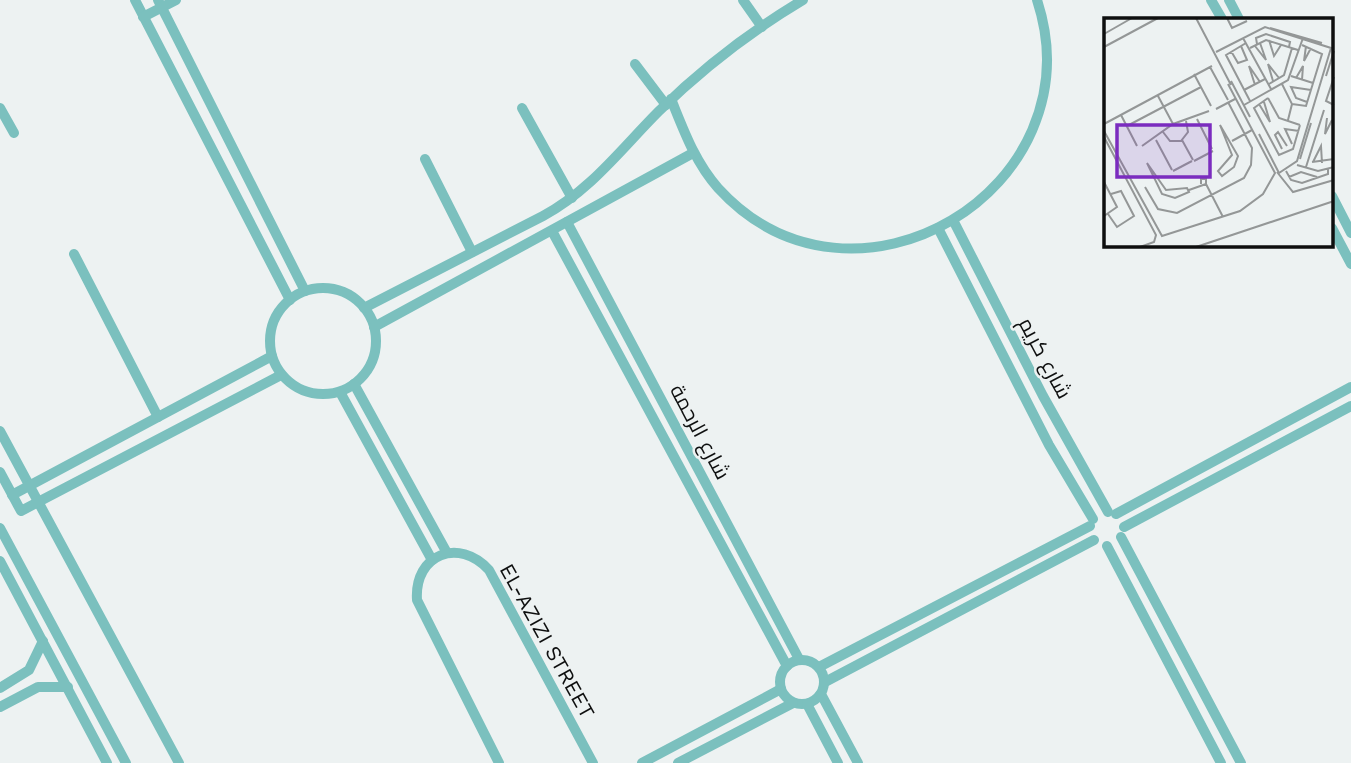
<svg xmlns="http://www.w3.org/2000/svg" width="1351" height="763" font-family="'Work Sans',Cairo,sans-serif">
	<rect width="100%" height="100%" fill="#edf2f2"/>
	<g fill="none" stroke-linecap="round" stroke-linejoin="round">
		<g stroke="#7bc0be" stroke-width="10">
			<polyline points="135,0 290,300"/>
			<polyline points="158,0 305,291"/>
			<polyline points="743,0 762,27"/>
			<polyline points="1211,0 1222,19"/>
			<polyline points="1229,0 1239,19"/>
			<polyline points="143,17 176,0"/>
			<polyline points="635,64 666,105"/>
			<path d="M671 99C684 131 695 162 718 188 853 336 1099 189 1037 0"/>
			<polyline points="0,108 14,133"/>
			<polyline points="522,108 572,198"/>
			<polyline points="425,159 472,252"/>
			<polyline points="1332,196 1351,233"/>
			<polyline points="953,220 1043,396 1108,512"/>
			<polyline points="567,222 799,659"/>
			<polyline points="938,228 1049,445 1093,519"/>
			<polyline points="1332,228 1351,264"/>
			<polyline points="552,231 787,666"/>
			<polyline points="74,254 158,417"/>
			<circle cx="323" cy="341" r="53"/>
			<path d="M364 308 543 216C591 190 621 149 659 111 702 69 751 31 803 0"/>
			<polyline points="374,327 693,153"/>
			<polyline points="354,384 447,553"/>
			<polyline points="340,392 432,560"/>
			<polyline points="0,431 179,763"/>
			<polyline points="0,472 21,511 281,375"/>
			<polyline points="12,495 272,356"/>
			<polyline points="1116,514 1351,387"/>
			<polyline points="1124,527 1351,406"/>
			<polyline points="0,528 126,763"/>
			<polyline points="1121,537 1241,763"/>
			<polyline points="1107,546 1221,763"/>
			<polyline points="0,561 107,763"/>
			<circle cx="802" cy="682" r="22"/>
			<polyline points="819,667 1090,526"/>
			<polyline points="825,682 1094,540"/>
			<polyline points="0,688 29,670 43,641"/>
			<polyline points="821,694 858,763"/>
			<polyline points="807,704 838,763"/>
			<polyline points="0,707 38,687 68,687"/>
			<path d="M499 763 417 600C414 554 459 537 489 570L593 763"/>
			<polyline points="642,763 781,689"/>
			<polyline points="678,763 793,703"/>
		</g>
	</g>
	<g text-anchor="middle" stroke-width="5" stroke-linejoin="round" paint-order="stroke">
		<g font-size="21" fill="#0e0f0f" stroke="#edf2f2">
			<text transform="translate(1045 358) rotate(62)" y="7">شارع كريم</text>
			<text transform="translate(700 432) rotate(62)" y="7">شارع الرحمة</text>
			<text transform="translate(547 641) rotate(61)" y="7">EL-AZIZI STREET</text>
		</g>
	</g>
	<g transform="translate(1104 18)">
		<rect width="229" height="229" fill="#edf2f2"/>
		<path fill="none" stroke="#949797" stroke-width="2" d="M92 0 127 67M123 0 128 10 143 3M166 10 218 25M0 16 28 0M139 20 167 71M165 22 170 38 177 27M142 25 122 37 146 83M153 26 152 20 162 16 186 24 185 29M151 28 162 42 156 25M202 28 200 43 207 30M0 29 54 0M146 30 162 22 194 32M127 33 134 45 143 42 137 28M112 34 161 9 227 30 193 143 175 155M106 49 124 82M90 56 107 88M187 58 209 65M222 58 230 33M230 59 222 83 230 87M192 60 199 48 198 62M127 63 146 99M169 63 164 46 175 60M165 66 180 57 188 30M178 66 188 86 184 102M151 67 145 48 156 64M140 72 161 61M54 78 69 106M164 80 150 90 175 137 189 131 196 107M164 80 175 100 196 107M203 84 192 80 187 69 207 72M155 86 166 104 160 84M188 86 202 88 218 36 198 27M140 87 184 62 199 20M112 91 131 81M17 97 33 128M223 100 221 116 228 102M93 101 108 131M0 106 108 48M116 107 134 138 130 149 118 158 114 153 128 137ZM23 108 97 69M0 113 58 218 136 193 159 176 171 155 124 66M59 114 66 123H77L84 114 82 103M155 116 175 155M0 119 52 217 50 224 36 229M52 122 68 152M78 122 89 142M128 123 148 112M188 126 181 111 195 113M38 128 69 106 105 93M178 131 171 117 174 114 183 128M196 141 207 105M90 143 109 133M208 144 230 141M209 144 217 128 218 145M43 145 62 172 83 170 85 174 71 180 58 176ZM193 147 214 153 230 149M202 149 220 92M69 153 88 143M182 153 187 162 198 165 224 156V151M173 154 189 174 230 162M185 159 197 154 213 159M0 164 13 189 0 198M102 166 119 199M41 169 54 191 73 195 140 160 147 147 148 130 124 84M85 172 102 166V161H97V166M4 196 13 209 30 198 17 173 7 176M92 229 230 183"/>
		<path fill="#7b2cbf" fill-opacity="0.15" stroke="#7b2cbf" stroke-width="3.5" d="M13 107H106V159H13Z"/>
		<rect width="229" height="229" fill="none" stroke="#0e0f0f" stroke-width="3.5"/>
	</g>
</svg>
